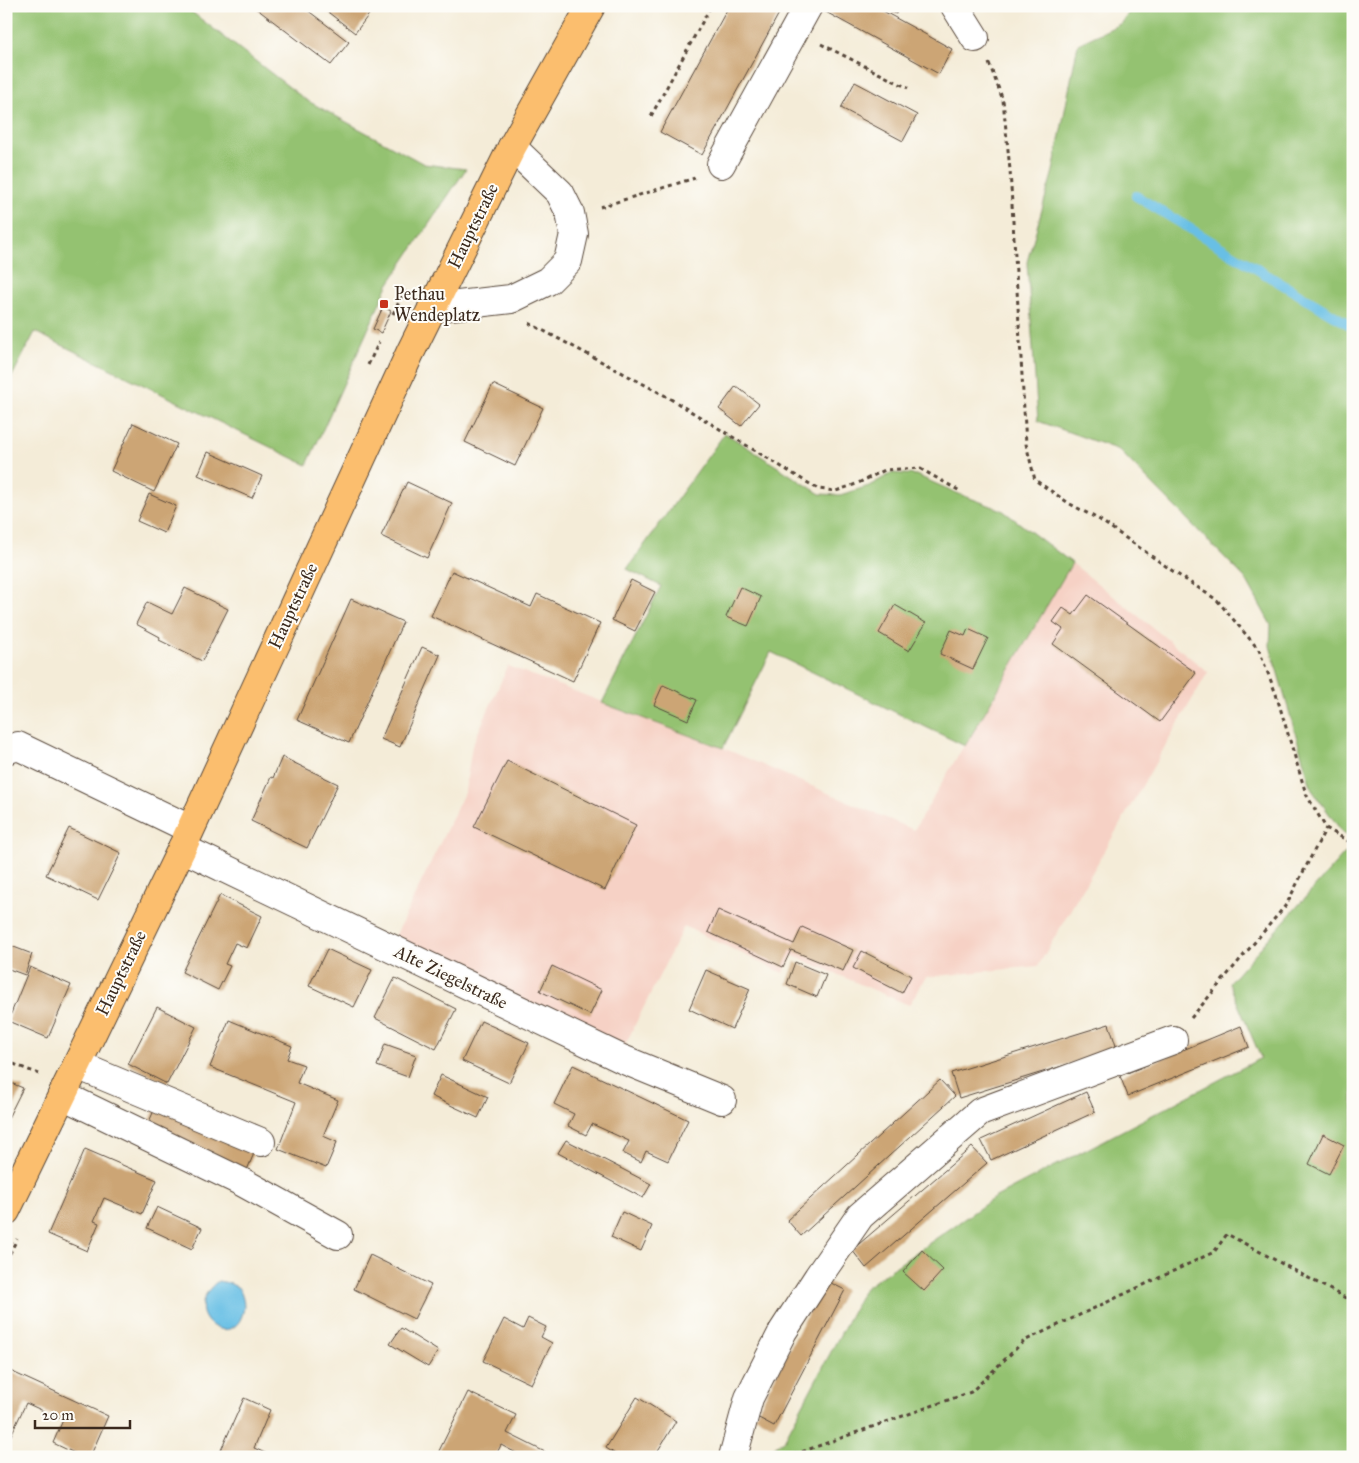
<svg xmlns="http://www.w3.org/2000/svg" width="1359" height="1463" font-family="'IM FELL Great Primer',serif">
	<rect width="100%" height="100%" fill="#fdfcf7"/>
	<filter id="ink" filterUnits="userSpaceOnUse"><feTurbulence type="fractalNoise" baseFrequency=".02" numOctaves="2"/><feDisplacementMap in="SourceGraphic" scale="10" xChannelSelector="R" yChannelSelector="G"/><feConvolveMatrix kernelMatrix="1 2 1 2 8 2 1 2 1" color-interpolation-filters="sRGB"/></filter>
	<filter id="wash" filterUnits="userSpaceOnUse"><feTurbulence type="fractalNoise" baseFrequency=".0096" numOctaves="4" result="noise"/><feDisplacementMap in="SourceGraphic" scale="20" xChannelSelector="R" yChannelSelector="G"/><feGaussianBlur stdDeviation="1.12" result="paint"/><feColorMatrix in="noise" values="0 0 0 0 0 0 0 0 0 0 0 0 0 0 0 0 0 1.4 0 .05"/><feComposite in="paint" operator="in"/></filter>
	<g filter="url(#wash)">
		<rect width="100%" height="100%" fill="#f4ecd8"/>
		<polygon fill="#f6d1c5" points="1072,563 1208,672 1038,966 926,977 909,1005 792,955 783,973 684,926 624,1047 393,941 465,791 472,746 508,666 723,748 914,830"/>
		<g fill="#94c271" stroke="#687648">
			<polygon points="6,6 184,6 306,100 424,164 466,169 388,285 307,465 35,332 6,388"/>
			<polygon points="1133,6 1353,6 1353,839 1343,833 1312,790 1270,646 1271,625 1245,578 1119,450 1038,421 1027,262 1053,171 1078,44 1122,23"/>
			<polygon points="725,433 820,494 840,495 869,486 892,473 916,475 959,494 1002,510 1072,563 965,746 771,652 723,748 602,703 661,586 627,569"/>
			<polygon points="1345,853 1353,857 1353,1457 760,1457 784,1440 865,1288 994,1198 1261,1058 1229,983"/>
		</g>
		<path fill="#68bfe5" stroke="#527482" d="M218 1281 229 1283 239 1288C244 1299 246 1307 241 1318 228 1348 177 1314 218 1281Z"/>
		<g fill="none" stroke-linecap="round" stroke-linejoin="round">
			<polyline stroke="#68bfe5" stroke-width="10" points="1136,196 1353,327"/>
		</g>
		<g id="blocks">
			<g fill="#cca574">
				<polygon points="253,6 302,6 349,42 331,65"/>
				<polygon points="320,6 370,6 373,9 355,33"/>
				<polygon points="729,6 783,6 702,155 660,132"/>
				<polygon points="827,6 874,6 952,49 939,74 824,11"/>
				<polygon points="882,6 900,6 896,14"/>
				<polygon points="855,82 917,115 903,141 841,108"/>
				<polygon points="383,307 391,311 381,333 373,329"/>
				<polygon points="493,384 543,408 515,466 465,442"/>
				<polygon points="736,386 759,404 741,426 719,409"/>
				<polygon points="133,423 177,444 154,492 111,471"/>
				<polygon points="208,452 262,476 252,498 198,475"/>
				<polygon points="407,482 452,503 427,558 381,536"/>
				<polygon points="149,494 176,506 164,533 137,521"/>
				<polygon points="452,571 531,607 537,594 600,623 573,681 431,616"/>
				<polygon points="631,580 655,592 635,631 612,620"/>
				<polygon points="740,587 761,597 748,626 726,617"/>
				<polygon points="185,588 228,609 202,661 159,640 160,637 136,624 147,602 172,614"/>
				<polygon points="1088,595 1196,673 1160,722 1053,644 1063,629 1053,622 1063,608 1073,615"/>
				<polygon points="351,599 403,622 349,743 297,720"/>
				<polygon points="895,605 926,623 909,651 879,633"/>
				<polygon points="968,629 988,638 973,669 940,654 951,630 965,636"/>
				<polygon points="422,647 440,655 400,747 381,739"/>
				<polygon points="663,685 697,700 688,720 654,705"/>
				<polygon points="282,757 338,784 307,848 251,821 271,777 273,778"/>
				<polygon points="507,761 636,825 605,890 474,827"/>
				<polygon points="69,828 121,853 98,900 46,875"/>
				<polygon points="220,895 262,916 247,948 235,943 225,964 230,966 218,990 182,972"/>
				<polygon points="718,910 794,944 802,927 853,950 843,971 791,950 783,967 708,932"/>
				<polygon points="6,944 32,954 25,975 6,968"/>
				<polygon points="327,949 372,970 354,1007 309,986"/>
				<polygon points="862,951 911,976 902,993 853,968"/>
				<polygon points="795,962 826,975 817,997 787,984"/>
				<polygon points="552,966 602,990 590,1015 540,991"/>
				<polygon points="30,967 71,985 48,1038 8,1021"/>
				<polygon points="706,970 750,989 732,1029 689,1009"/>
				<polygon points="395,978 456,1009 436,1049 375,1018"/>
				<polygon points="157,1007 196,1027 167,1084 128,1064"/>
				<polygon points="229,1020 292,1046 287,1059 304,1065 297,1083 338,1100 323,1136 337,1142 326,1168 278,1149 296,1102 210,1067"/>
				<polygon points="481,1021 529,1043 509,1083 462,1061"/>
				<polygon points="1109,1024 1117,1049 959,1098 951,1073"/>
				<polygon points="1241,1026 1249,1047 1128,1096 1120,1076"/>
				<polygon points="385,1044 416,1055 408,1077 377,1066"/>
				<polygon points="573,1065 688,1120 668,1161 646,1151 641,1162 623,1153 629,1141 592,1124 586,1135 568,1126 574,1114 554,1104"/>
				<polygon points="441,1075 488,1097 478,1118 431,1096"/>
				<polygon points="940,1080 955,1096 801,1236 787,1220"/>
				<polygon points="6,1081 23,1088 6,1122"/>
				<polygon points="1086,1092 1095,1112 991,1160 981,1140"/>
				<polygon points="156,1106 255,1151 247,1170 148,1124"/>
				<polygon points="1323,1134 1344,1145 1329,1174 1309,1164"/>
				<polygon points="566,1140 651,1184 643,1198 558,1153"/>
				<polygon points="972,1147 987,1163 866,1268 852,1250"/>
				<polygon points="85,1149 157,1180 142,1214 104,1198 94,1221 99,1223 87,1251 48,1234"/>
				<polygon points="157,1207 202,1228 192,1249 147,1228"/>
				<polygon points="622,1212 652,1226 641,1251 611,1237"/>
				<polygon points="922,1250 943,1270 924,1291 903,1272"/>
				<polygon points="370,1255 431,1285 414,1319 354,1289"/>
				<polygon points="825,1280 845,1290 774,1426 755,1416"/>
				<polygon points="528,1318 546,1327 541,1337 552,1343 531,1384 483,1361 504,1319 523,1329"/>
				<polygon points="401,1328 438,1351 428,1367 390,1344"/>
				<polygon points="6,1369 108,1416 90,1457 83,1457 53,1443 63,1420 26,1403 6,1446"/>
				<polygon points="468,1392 516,1415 507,1433 555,1457 524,1457 501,1445 495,1457 436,1457"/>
				<polygon points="637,1397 676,1421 654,1457 620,1457 606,1448"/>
				<polygon points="244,1398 270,1410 254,1448 274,1457 218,1457"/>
			</g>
		</g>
	</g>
	<g filter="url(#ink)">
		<use href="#blocks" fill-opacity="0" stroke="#57473a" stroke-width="1"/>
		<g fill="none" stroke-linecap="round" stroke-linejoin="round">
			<g stroke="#57473a" stroke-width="30">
				<g id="minor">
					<polyline points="955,6 975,38"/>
					<polyline points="721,164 808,6"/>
					<polyline points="432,308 511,299 548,281 568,261 574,234 570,213 560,193 512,147"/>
					<polyline points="6,750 18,746 190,829"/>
					<polyline points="182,848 622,1059 722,1100"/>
					<polyline points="77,1065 261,1142"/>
					<polyline points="62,1095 242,1182 338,1235"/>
					<polyline points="733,1457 749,1398 783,1331 818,1277 860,1216 980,1112 1173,1040"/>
				</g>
			</g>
			<g stroke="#57473a" stroke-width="30">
				<polyline id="major" points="6,1211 182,848 410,353 512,147 591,6"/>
			</g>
			<g stroke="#57473a" stroke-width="3" stroke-dasharray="4 4" stroke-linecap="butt">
				<polyline points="821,44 908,88"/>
				<polyline points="989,63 1003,100 1010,170 1026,444 1035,480 1070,504 1100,520 1177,574 1217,600 1259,650 1276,694 1306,794 1326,828 1353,844"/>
				<polyline points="651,116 711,6"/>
				<polyline points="600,207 695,178"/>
				<polyline points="393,314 405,290"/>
				<polyline points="529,323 664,395 818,489 836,491 856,484 885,470 919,468 960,491"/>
				<polyline points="368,365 379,342"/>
				<polyline points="1191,1018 1286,905 1326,828"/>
				<polyline points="6,1061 39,1074"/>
				<polyline points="6,1261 17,1239"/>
				<polyline points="787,1457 971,1392 1024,1341 1214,1252 1227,1234 1353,1302"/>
			</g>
			<use href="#minor" stroke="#fff" stroke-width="28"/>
			<use href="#major" stroke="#fbbe6e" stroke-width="28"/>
		</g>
	</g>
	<rect fill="#c8321e" stroke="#fdfcf7" stroke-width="2" x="379" y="299" width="10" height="10" rx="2.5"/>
	<g text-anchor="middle" stroke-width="4" stroke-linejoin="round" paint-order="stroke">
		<g font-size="18" fill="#3b2a1e" stroke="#fdfcf7">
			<text transform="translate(473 226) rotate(-64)" y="6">Hauptstraße</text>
			<text transform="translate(293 606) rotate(-65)" y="6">Hauptstraße</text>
			<text transform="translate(121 973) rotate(-64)" y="6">Hauptstraße</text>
			<text transform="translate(451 977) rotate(26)" y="6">Alte Ziegelstraße</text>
		</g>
		<g font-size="18" fill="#3b2a1e" stroke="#fdfcf7" text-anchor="start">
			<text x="394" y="300">Pethau<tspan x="394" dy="21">Wendeplatz</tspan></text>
		</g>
	</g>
	<rect width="1359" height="1463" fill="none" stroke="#fdfcf7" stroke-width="25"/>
	<path d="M35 1420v8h95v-8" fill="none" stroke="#3b2a1e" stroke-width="2.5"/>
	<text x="42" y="1420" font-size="15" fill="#3b2a1e" stroke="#fdfcf7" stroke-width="4" paint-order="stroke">20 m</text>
</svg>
